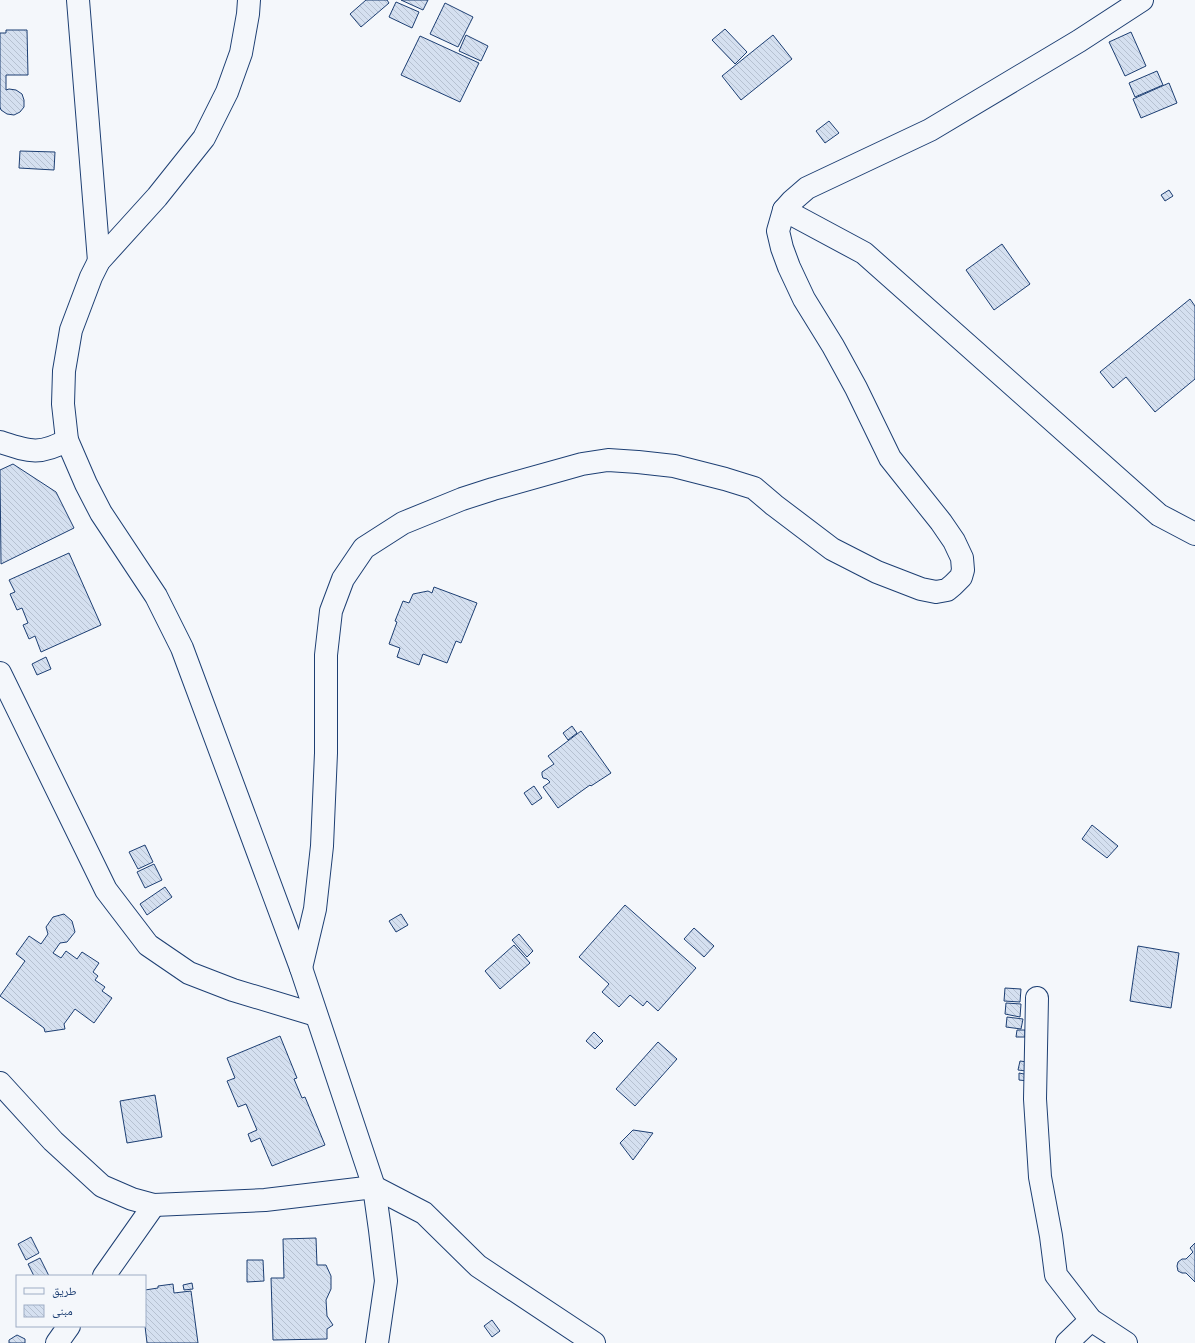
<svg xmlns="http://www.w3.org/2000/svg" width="1195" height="1343" font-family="'Work Sans','Noto Naskh Arabic',sans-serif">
	<defs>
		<pattern id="building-back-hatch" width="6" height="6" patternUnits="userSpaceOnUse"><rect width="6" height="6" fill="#d5e0f0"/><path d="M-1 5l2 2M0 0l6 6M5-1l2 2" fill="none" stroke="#b6c1d1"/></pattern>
	</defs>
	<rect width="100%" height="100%" fill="#f4f7fb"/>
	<g fill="url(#building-back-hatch)" stroke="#1d3f73">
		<polygon points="366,0 387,0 389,3 361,27 350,14"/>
		<polygon points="401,0 428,0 423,10"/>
		<polygon points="396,2 419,12 412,28 389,17"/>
		<polygon points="445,3 473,17 458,47 430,34"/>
		<polygon points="725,29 747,52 735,64 712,40"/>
		<polygon points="6,30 27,30 28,75 6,75 6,90 9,89 16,90 22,94 24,100 24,107 20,112 14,115 7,114 1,110 0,107 0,33 6,33"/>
		<polygon points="1131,32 1146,66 1125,76 1109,42"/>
		<polygon points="466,35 488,46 481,61 459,51"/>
		<polygon points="773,35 792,59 741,100 722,76"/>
		<polygon points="420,36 479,63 460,102 401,75"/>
		<polygon points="1157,71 1163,85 1135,97 1129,83"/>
		<polygon points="1169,83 1177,103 1141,118 1133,99"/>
		<polygon points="829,121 839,133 825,143 816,131"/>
		<polygon points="20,151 55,152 54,170 19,168"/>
		<polygon points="1169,190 1173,196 1165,201 1161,195"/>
		<polygon points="1002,244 1030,284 994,310 966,270"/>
		<polygon points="1190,299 1195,306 1195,379 1155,412 1126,377 1113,388 1100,372"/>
		<polygon points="13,464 56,492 74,528 1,564 0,470"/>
		<polygon points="69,553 101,625 41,652 35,636 29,639 23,625 28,623 22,608 17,610 10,594 15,592 9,580"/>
		<polygon points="434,587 477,603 461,643 456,641 447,663 423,654 419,665 397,657 400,648 389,644 397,622 395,621 403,601 409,603 413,594 428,591 432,593"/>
		<polygon points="46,657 51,669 37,675 32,664"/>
		<polygon points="572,726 577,733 568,740 563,733"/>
		<polygon points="581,731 611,773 591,786 590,785 558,808 543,787 550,782 547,779 543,778 542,775 542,772 554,764 548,756"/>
		<polygon points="534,786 542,798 532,805 524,793"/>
		<polygon points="1092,825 1118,846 1107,858 1082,839"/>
		<polygon points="145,845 153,862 138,869 129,852"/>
		<polygon points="154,864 162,880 145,888 137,872"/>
		<polygon points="165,887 172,897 147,915 140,904"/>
		<polygon points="625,905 696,968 658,1011 647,1001 643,1006 630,995 619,1007 602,992 609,984 579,957"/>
		<polygon points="64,914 72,921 75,932 67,942 60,943 53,953 61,958 66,951 77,959 82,952 99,963 93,972 98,976 95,980 105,987 102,991 112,998 94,1023 75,1009 64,1024 65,1029 45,1032 44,1028 0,996 25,961 16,954 29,936 41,944 48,934 46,927 53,917"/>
		<polygon points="401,914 408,925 396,932 389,921"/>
		<polygon points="694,928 714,946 704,957 684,939"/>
		<polygon points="519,934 533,951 527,957 512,940"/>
		<polygon points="514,945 530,963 500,989 485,971"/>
		<polygon points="1138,946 1179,953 1171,1008 1130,1001"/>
		<polygon points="1005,988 1021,989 1020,1002 1004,1001"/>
		<polygon points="1006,1003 1021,1004 1020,1017 1005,1014"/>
		<polygon points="1007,1017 1023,1019 1021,1029 1006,1027"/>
		<polygon points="1017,1030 1025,1030 1025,1037 1016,1037"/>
		<polygon points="594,1032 603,1041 595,1049 586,1041"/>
		<polygon points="280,1036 297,1078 294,1079 302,1098 305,1097 325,1145 272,1166 260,1138 251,1142 248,1134 257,1130 246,1104 238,1107 227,1081 235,1078 227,1058"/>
		<polygon points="658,1042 677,1059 635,1106 616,1089"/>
		<polygon points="1020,1061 1027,1062 1026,1071 1018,1070"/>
		<polygon points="1019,1073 1029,1075 1028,1081 1019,1080"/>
		<polygon points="155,1095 162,1137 127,1143 120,1101"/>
		<polygon points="633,1130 653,1133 633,1160 620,1143"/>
		<polygon points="31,1237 39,1253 26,1260 18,1244"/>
		<polygon points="316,1238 317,1265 326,1265 331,1276 331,1289 326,1300 327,1316 333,1325 327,1329 327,1339 273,1340 271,1278 284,1278 283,1239"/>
		<polygon points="1195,1243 1195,1282 1186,1273 1182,1273 1178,1271 1177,1266 1178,1262 1182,1259 1186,1259 1193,1252 1190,1248"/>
		<polygon points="40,1258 49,1276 34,1276 28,1264"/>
		<polygon points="247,1260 263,1260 264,1281 247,1282"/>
		<polygon points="192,1283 193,1289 184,1290 183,1285"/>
		<polygon points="173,1284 174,1293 191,1291 198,1343 147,1343 145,1326 145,1290 158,1288 158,1286"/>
		<polygon points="492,1320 500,1331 492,1337 484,1326"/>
		<polygon points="17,1335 25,1339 25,1343 9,1343 9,1340"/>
	</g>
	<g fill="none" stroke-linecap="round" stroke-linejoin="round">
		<g stroke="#1d3f73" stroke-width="24">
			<g id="street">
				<polyline points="78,0 99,261"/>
				<polyline points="784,210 864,253 1159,515 1195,534"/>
				<path d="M0 442C28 451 40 456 67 440"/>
				<polyline points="0,673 106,890 148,945 189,973 233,990 316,1015"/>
				<polyline points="301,968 315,909 322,846 326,753 326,655 331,611 343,579 364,548 403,523 462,499 493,489 582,464 608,460 638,462 674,466 725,479 754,488 774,505 832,549 877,572 921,589 936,592 947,590 953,585 961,577 963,570 962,558 954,541 941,522 890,458 856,388 833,346 804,299 789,267 782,248 778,231 784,210 792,201 807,188 930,130 1079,41 1142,0"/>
				<polyline points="1037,998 1035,1099 1040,1177 1051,1236 1056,1275 1091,1320 1126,1343"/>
				<polyline points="0,1083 53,1141 102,1186 132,1199 154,1205 265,1200 374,1187 424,1213 478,1266 594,1343"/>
				<polyline points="104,1276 154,1205"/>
				<polyline points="57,1343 69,1326"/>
				<polyline points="1067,1343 1091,1320"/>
			</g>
		</g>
		<g stroke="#1d3f73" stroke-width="24">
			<polyline id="primary" points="249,0 248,14 241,53 227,92 204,138 157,197 99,261 91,277 71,330 64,371 63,404 67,440 86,484 101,513 156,596 182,648 301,968 374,1187 380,1230 386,1281 377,1343"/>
		</g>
		<use href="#street" stroke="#f4f7fb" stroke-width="22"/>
		<use href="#primary" stroke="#f4f7fb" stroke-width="22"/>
	</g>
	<rect x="16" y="1275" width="130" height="52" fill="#f4f7fb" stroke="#9eadc5"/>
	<rect x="24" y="1288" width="20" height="6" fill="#f4f7fb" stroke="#9eadc5"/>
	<text x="52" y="1295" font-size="12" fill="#1d3f73">طريق</text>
	<rect x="24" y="1305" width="20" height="12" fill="url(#building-back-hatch)" stroke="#9eadc5"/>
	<text x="52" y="1315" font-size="12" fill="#1d3f73">مبنى</text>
</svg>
